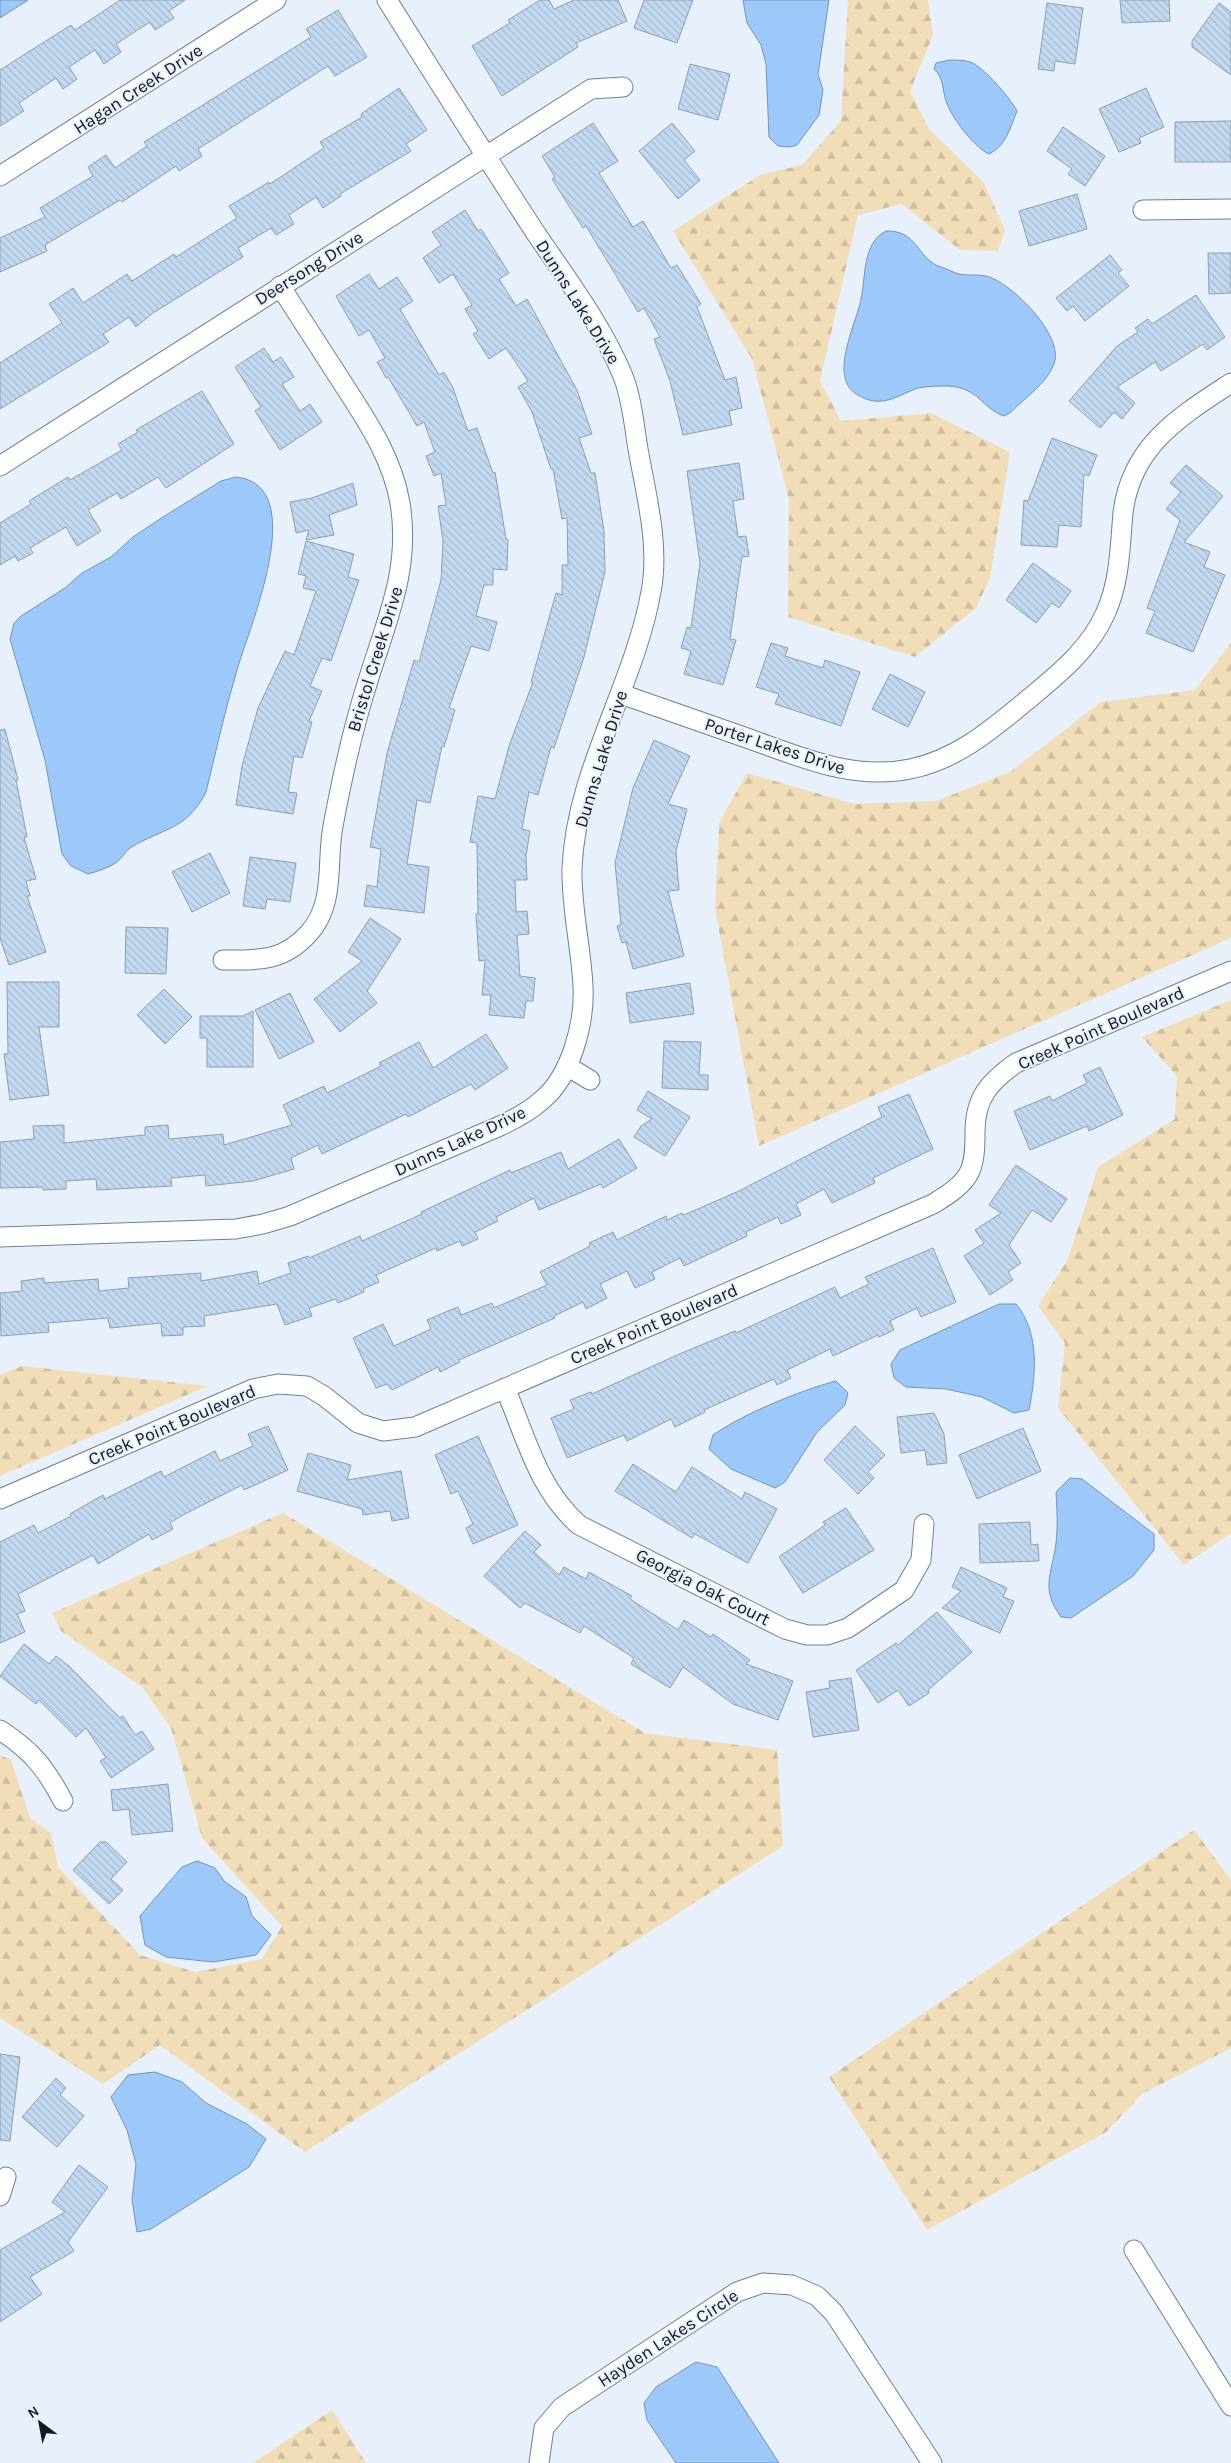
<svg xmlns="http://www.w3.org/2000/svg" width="1231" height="2463" font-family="Karla,sans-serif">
	<defs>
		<pattern id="forest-firs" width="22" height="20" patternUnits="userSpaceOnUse" patternTransform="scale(1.25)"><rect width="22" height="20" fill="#f1ddb8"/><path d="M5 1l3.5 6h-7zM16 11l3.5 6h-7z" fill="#cebd9e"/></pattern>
		<pattern id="building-back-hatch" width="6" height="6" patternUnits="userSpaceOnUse" patternTransform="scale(1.25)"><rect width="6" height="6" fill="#c3d9f1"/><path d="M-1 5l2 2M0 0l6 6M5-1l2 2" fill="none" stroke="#a6bace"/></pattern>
	</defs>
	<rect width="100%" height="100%" fill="#e8f1fb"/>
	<g fill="url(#forest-firs)">
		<polygon points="848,0 928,0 933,35 910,91 929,129 984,183 1005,230 998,251 960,250 902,204 858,215 820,381 841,421 931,413 1010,452 990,578 976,608 915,657 788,617 789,499 752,359 673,231 760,175 802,165 841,121"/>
		<polygon points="1231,643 1231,938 759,1146 715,909 719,823 747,773 854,804 936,801 1010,772 1101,702 1195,690"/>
		<polygon points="1231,1000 1231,1533 1184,1565 1058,1408 1065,1343 1038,1306 1068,1259 1098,1167 1175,1119 1177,1076 1142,1037"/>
		<polygon points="22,1366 208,1386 0,1476 0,1375"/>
		<polygon points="283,1513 645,1733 777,1750 783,1846 305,2152 160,2045 103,2084 0,2018 0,1755 11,1760 30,1818 51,1833 58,1867 140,1955 195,1972 262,1959 282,1926 202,1838 171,1728 142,1687 61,1631 52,1613"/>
		<polygon points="1194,1830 1231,1880 1231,2048 1142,2094 1106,2132 927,2230 829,2077"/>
		<polygon points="332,2410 366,2463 253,2463"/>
	</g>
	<g fill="#9cc9fa" stroke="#7294b9">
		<polygon points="0,0 28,0 0,18"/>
		<polygon points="743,0 829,0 818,74 823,90 819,115 797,145 790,147 778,146 769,137 766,64 761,45 747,23"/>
		<path d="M950 60C956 60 964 60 970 62 983 66 1011 99 1017 111 1010 128 1006 146 989 154 974 147 951 117 946 101 942 89 944 78 934 69L936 63Z"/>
		<path d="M886 231C917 230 917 257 938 266 945 268 952 272 959 274 968 276 977 274 986 276 1011 282 1065 336 1054 364 1047 383 1025 398 1011 412L1004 416C981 408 980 388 948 386 939 386 927 386 918 388 906 392 894 400 882 401 874 402 867 400 860 396 826 381 856 325 861 299 866 277 862 243 886 231Z"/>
		<path d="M236 477C312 485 248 630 237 670 225 710 216 751 206 792 186 831 164 827 130 848 125 852 122 858 117 862 109 868 98 871 88 874L71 866 62 854 45 760 10 639 14 623 21 616 65 588 82 573 111 557 133 537 163 517 221 481Z"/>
		<path d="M999 1304H1016C1040 1333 1036 1375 1029 1410L1014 1413 982 1397 946 1389 906 1387 894 1378 891 1364 900 1350Z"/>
		<path d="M836 1381 848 1393 845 1405 817 1432 785 1482 775 1488 731 1469 709 1449 713 1435C745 1413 799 1391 836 1381Z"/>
		<path d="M1070 1478 1082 1479 1154 1534V1550L1133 1576 1071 1618 1061 1617C1040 1588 1052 1575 1056 1543 1058 1526 1057 1509 1056 1492Z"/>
		<polygon points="197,1861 215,1868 224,1881 246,1897 252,1916 271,1935 256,1955 213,1962 166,1957 145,1945 140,1916 182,1867"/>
		<polygon points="155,2072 182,2082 206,2103 247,2124 266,2139 249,2167 151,2229 137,2232 132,2200 136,2164 127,2130 111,2097 128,2075"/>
		<polygon points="696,2362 717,2367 779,2463 676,2463 647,2420 644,2403 656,2387"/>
	</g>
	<g fill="url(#building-back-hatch)" stroke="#8a9fb6">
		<polygon points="120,0 185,0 169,11 174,18 155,30 150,22 116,44 121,52 104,64 95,50 69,67 77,79 63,89 56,78 19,103 24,111 0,126 0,70 71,25 75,30"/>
		<polygon points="540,0 549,0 554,9 574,0 618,0 627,21 576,43 578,47 502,96 472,46 510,23 508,20"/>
		<polygon points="644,0 693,0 677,43 634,28"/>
		<polygon points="1120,0 1169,0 1170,21 1122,23"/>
		<polygon points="1047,3 1083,8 1075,64 1055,61 1054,71 1038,69"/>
		<polygon points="1219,3 1231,12 1231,75 1192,47 1192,41"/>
		<polygon points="338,10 367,57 335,76 328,66 198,149 202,156 179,171 176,166 122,202 120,200 45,245 47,251 0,272 0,238 45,217 40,208 93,176 88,167 106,155 115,168 147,146 144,142 311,37 306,29"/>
		<polygon points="690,64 730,74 718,120 678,109"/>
		<polygon points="399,88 427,130 406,144 411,151 340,194 341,196 323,208 316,197 289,215 294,224 276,235 271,228 238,248 243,257 153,313 136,327 129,317 103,334 109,342 0,409 0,363 62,323 49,304 73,288 83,303 127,274 132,281 174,254 176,257 237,218 229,206 269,182 270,184 324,148 320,142 362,117 361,114"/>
		<polygon points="1146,88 1164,127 1139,138 1141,143 1119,152 1099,109"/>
		<polygon points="1231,121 1231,162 1175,162 1175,122"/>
		<polygon points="593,123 618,161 599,173 633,227 643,221 671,268 677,265 701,304 697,307 725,380 736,377 742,408 729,411 732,425 683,435 670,381 654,339 660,337 644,308 638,312 586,226 583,228 552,179 555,177 542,156"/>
		<polygon points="672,123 695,151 684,160 700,180 678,199 639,151"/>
		<polygon points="1063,127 1105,156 1085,186 1068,174 1072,169 1047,151"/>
		<polygon points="1077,194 1087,229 1029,246 1019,211"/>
		<polygon points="465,210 478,231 481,229 509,273 499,279 516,306 527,299 577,390 592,434 579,438 591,473 595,473 604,531 605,572 584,657 554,748 551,747 538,795 529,792 522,829 530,831 526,856 527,880 515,880 516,912 527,911 529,934 517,935 520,976 535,978 533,1001 526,1001 524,1018 489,1015 491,995 482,995 485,960 479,961 476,914 478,914 477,843 470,842 478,796 495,799 509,746 533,682 531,682 556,593 562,595 562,565 568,565 567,518 562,519 553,469 551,469 532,412 518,387 528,381 506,348 489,359 473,334 478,331 465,309 472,305 453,274 439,283 423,258 441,245 432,232"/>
		<polygon points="1208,253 1231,253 1231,293 1209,294"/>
		<polygon points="1110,255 1122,270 1118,273 1129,286 1085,321 1073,306 1067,311 1056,298"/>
		<polygon points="369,274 379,289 397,277 413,301 400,309 439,375 444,372 453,388 468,431 477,428 493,473 495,472 506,539 508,539 507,570 493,569 493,585 484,585 476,616 497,622 489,651 471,646 449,708 455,710 444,747 442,746 430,803 417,800 407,864 429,867 424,913 364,906 367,885 377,887 381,849 370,847 387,753 414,660 419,662 441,580 443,541 438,506 446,505 441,473 434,476 426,456 435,452 424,422 417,426 388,377 386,378 377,362 385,358 369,330 359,336 336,296"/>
		<polygon points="1196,295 1225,337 1207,350 1203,344 1161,371 1155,362 1117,387 1135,403 1122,419 1114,412 1100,428 1069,401 1117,346 1138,332 1135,328 1148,319 1152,324"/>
		<polygon points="264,348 273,362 281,357 294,377 282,384 300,411 310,404 322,422 280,450 255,411 261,407 235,367"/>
		<polygon points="202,391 234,444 166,488 158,477 121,499 117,493 88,510 101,531 77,546 66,527 30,548 33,553 18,561 15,556 0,565 0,523 31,504 29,501 68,477 70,480 122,450 118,444 138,432 136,430"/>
		<polygon points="1052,438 1097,455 1089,476 1084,474 1081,527 1059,525 1057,547 1021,545 1024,500 1028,501"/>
		<polygon points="739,463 744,499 733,501 738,537 746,536 749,556 742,557 730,639 736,640 723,685 684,674 691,651 681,648 687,627 691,628 700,563 687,471"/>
		<polygon points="1186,465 1223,496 1184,542 1210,552 1204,567 1225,575 1193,652 1146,633 1155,611 1147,608 1180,520 1166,509 1181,492 1170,483"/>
		<polygon points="353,483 357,505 329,515 334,535 306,540 309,530 296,533 290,502 312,498"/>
		<polygon points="306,541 354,554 348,577 359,580 331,661 322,658 310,686 322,691 309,721 312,722 302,758 294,756 288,792 297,793 293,814 236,805 242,766 258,708 285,651 294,655 316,591 303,588 306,576 298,574"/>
		<polygon points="1033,563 1071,591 1059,608 1052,603 1036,623 1006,600"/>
		<polygon points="771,643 788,648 785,656 823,668 825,660 860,672 841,726 775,704 779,694 756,687"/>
		<polygon points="890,674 925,692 908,727 872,709"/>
		<polygon points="5,729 18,780 16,780 27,837 24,837 36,879 26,881 30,896 27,896 46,952 9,965 0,938 0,730"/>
		<polygon points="654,740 690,756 668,804 687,809 676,851 679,890 668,891 684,956 633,969 626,942 622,943 617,926 621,925 615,863 633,788"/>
		<polygon points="210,853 230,893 192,912 172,872"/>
		<polygon points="250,857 296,863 290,902 267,899 265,909 243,906"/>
		<polygon points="370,918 401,939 367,991 377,1003 340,1032 314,999 362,961 348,952"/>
		<polygon points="126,927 168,928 166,974 125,973"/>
		<polygon points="7,982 59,982 59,1027 39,1027 49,1095 10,1100 4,1054 8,1054"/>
		<polygon points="690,983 694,1014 630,1023 626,993"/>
		<polygon points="164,989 192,1017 165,1044 137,1015"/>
		<polygon points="290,993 314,1042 279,1059 255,1010"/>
		<polygon points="253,1011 253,1067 207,1067 207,1038 200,1038 200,1016 243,1016"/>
		<polygon points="486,1034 508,1068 475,1090 471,1084 408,1117 406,1114 322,1154 318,1145 291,1158 294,1169 253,1181 206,1186 205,1175 171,1178 172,1186 97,1190 96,1179 66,1181 66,1189 43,1190 43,1187 0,1188 0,1142 34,1139 33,1126 64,1125 64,1143 145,1135 145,1127 168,1125 169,1139 223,1134 224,1145 292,1125 283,1105 324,1086 327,1093 381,1066 379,1063 419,1042 433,1068"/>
		<polygon points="664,1041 701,1042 699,1075 708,1075 708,1090 662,1088"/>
		<polygon points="1100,1067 1123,1115 1089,1131 1087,1126 1030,1150 1014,1111 1050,1096 1052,1101 1087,1083 1083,1075"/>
		<polygon points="648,1091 690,1117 665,1156 634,1137 641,1126 652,1119 637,1110"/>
		<polygon points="909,1094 933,1149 873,1178 875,1183 832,1203 824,1189 796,1204 801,1215 781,1224 778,1217 746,1232 747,1236 684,1266 680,1258 652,1272 655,1279 635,1288 627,1271 600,1284 607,1298 586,1309 583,1302 554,1316 555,1318 459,1360 460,1362 440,1372 438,1367 392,1390 387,1384 376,1388 353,1338 383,1324 394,1346 431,1329 427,1320 443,1313 458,1307 461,1315 492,1303 494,1308 547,1285 540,1272 590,1246 589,1243 613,1232 617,1240 666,1216 667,1220 682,1213 684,1215 739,1191 882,1117 878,1107"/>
		<polygon points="619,1139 637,1168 603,1188 601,1184 539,1210 534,1198 496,1217 498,1221 475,1232 478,1239 462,1246 460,1241 437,1251 436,1248 376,1275 379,1282 363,1289 364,1292 338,1303 336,1299 309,1308 312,1316 285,1325 277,1304 204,1316 205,1326 183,1327 183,1335 162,1336 161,1323 110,1328 108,1318 48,1323 49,1332 1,1336 0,1293 22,1291 21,1281 44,1278 44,1283 98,1279 99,1291 129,1288 128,1278 201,1273 201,1281 257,1271 259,1284 291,1273 288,1263 308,1256 309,1258 360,1236 362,1241 422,1214 421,1212 510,1170 511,1173 561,1152 568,1169"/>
		<polygon points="1016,1165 1067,1199 1051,1222 1032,1210 1009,1245 1021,1263 1008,1272 1013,1280 990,1295 964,1256 984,1243 975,1230 1001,1213 989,1205"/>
		<polygon points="933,1248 956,1302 921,1317 917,1308 890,1321 894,1330 879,1337 878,1335 833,1356 830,1349 787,1370 791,1378 777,1385 774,1379 704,1410 705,1412 675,1427 671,1419 627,1441 624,1435 567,1458 551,1418 574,1409 570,1400 591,1392 592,1394 677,1355 735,1331 736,1333 835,1287 840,1298 869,1284 865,1277"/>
		<polygon points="934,1413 944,1434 947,1463 927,1465 925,1450 901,1453 897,1417"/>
		<polygon points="268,1426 288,1470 244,1490 242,1485 183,1515 170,1523 173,1529 152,1540 149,1534 98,1564 93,1555 18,1594 25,1611 17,1614 25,1632 0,1643 0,1542 34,1525 38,1533 71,1516 70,1514 103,1495 105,1499 161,1471 164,1477 215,1451 220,1461 253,1446 248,1434"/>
		<polygon points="855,1426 885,1455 868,1472 874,1478 858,1494 824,1460"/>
		<polygon points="1023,1428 1041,1471 977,1499 959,1455"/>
		<polygon points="478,1436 518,1525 473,1544 466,1528 473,1524 458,1491 451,1494 435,1455"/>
		<polygon points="308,1453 351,1465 347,1480 401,1471 409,1518 392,1521 390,1511 363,1515 362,1509 297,1491"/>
		<polygon points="633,1464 676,1492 692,1467 742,1499 745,1492 777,1509 748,1563 695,1534 692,1538 615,1491"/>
		<polygon points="846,1508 874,1550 803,1593 779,1557 825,1525 823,1522"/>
		<polygon points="1030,1522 1031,1545 1038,1544 1039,1561 980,1563 979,1524"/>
		<polygon points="525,1531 541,1545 534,1552 559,1575 564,1567 586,1579 589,1572 632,1596 630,1599 678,1630 684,1620 711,1637 713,1634 750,1660 746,1664 793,1681 778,1720 733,1704 683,1667 670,1688 631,1664 634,1658 584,1626 580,1633 525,1603 520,1608 484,1576"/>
		<polygon points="961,1567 1007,1588 1003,1597 1014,1601 1000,1633 942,1608 961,1591 952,1587"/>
		<polygon points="937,1612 972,1652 928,1690 929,1693 909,1706 898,1690 878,1703 856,1670 896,1643 898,1645"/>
		<polygon points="24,1644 49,1664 56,1656 69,1666 120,1718 123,1716 135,1735 142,1731 154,1749 111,1778 100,1761 106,1758 86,1728 76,1737 39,1700 36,1704 0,1676"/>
		<polygon points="851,1678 859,1730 813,1737 806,1692 830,1688 829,1681"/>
		<polygon points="168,1784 173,1831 132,1835 129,1809 113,1811 111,1790"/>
		<polygon points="100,1842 106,1842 127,1862 111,1879 123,1890 109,1904 73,1870"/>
		<polygon points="0,2054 20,2057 10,2141 0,2140"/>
		<polygon points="56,2078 66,2088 60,2095 84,2116 57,2147 22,2117"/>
		<polygon points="79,2165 108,2187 68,2242 74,2251 30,2277 42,2294 0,2322 0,2250 65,2212 52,2202"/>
	</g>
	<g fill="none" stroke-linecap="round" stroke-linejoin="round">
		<g stroke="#6c8196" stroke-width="21">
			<g id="street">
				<polyline points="0,176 276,0"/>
				<polyline points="1143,210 1231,209"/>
				<polyline points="0,466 591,89 623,87"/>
				<path d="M621 694C662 708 703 723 744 737 798 756 852 781 910 769 956 760 991 730 1025 702 1056 676 1090 650 1106 612 1120 581 1120 546 1123 513 1131 446 1179 417 1231 383"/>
				<path d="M223 960C259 960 283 962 309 933 336 903 326 862 333 826 342 778 352 731 367 684 386 621 411 570 400 503 392 456 365 418 340 379 320 348 300 317 280 286"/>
				<polyline points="567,1066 590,1080"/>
				<path d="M0 1237 236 1229 263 1224 290 1216 500 1126C515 1119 530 1111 542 1100 571 1076 585 1023 583 986 581 946 571 908 572 868 576 771 634 686 651 592 660 545 646 495 638 449 634 425 632 399 623 376 602 325 566 278 535 232 485 155 436 78 387 0"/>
				<path d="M505 1388C526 1437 538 1489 579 1525L785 1629 807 1635H827L848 1628 904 1590 921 1560 924 1524"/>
				<path d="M0 1499 253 1389 278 1384 307 1386 324 1396 358 1423 383 1431 415 1427 933 1204C946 1196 963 1186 970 1171 975 1159 975 1145 975 1132 975 1098 989 1082 1016 1063L1231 971"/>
				<path d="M0 1730C32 1751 45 1767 63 1801"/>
				<polyline points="0,2196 6,2177"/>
				<polyline points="1134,2250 1231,2406"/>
				<polyline points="539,2463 544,2428 562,2407 737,2292 763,2283 792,2285 817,2296 834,2313 932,2463"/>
			</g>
		</g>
		<use href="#street" stroke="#fff" stroke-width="19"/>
	</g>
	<g text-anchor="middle" stroke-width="4" stroke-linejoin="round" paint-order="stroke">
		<g font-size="18" fill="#111921" stroke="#e8f1fb">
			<text transform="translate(138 89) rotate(-33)" y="6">Hagan Creek Drive</text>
			<text transform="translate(309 268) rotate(-32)" y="6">Deersong Drive</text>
			<text transform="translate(578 302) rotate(58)" y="6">Dunns Lake Drive</text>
			<text transform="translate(375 659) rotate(-73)" y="6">Bristol Creek Drive</text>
			<text transform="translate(775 746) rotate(18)" y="6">Porter Lakes Drive</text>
			<text transform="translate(601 759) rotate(-73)" y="6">Dunns Lake Drive</text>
			<text transform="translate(1101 1028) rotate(-24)" y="6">Creek Point Boulevard</text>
			<text transform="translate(460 1141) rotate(-25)" y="6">Dunns Lake Drive</text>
			<text transform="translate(654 1324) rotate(-23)" y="6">Creek Point Boulevard</text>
			<text transform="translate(172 1425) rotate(-23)" y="6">Creek Point Boulevard</text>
			<text transform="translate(703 1587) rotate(27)" y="6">Georgia Oak Court</text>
			<text transform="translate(668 2338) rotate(-33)" y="6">Hayden Lakes Circle</text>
		</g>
	</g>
	<g transform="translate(40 2423) rotate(328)" stroke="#e8f1fb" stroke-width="4" paint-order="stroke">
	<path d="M0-4L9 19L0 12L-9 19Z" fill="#111921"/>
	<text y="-8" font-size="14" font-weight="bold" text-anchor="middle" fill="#111921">N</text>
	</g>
</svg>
